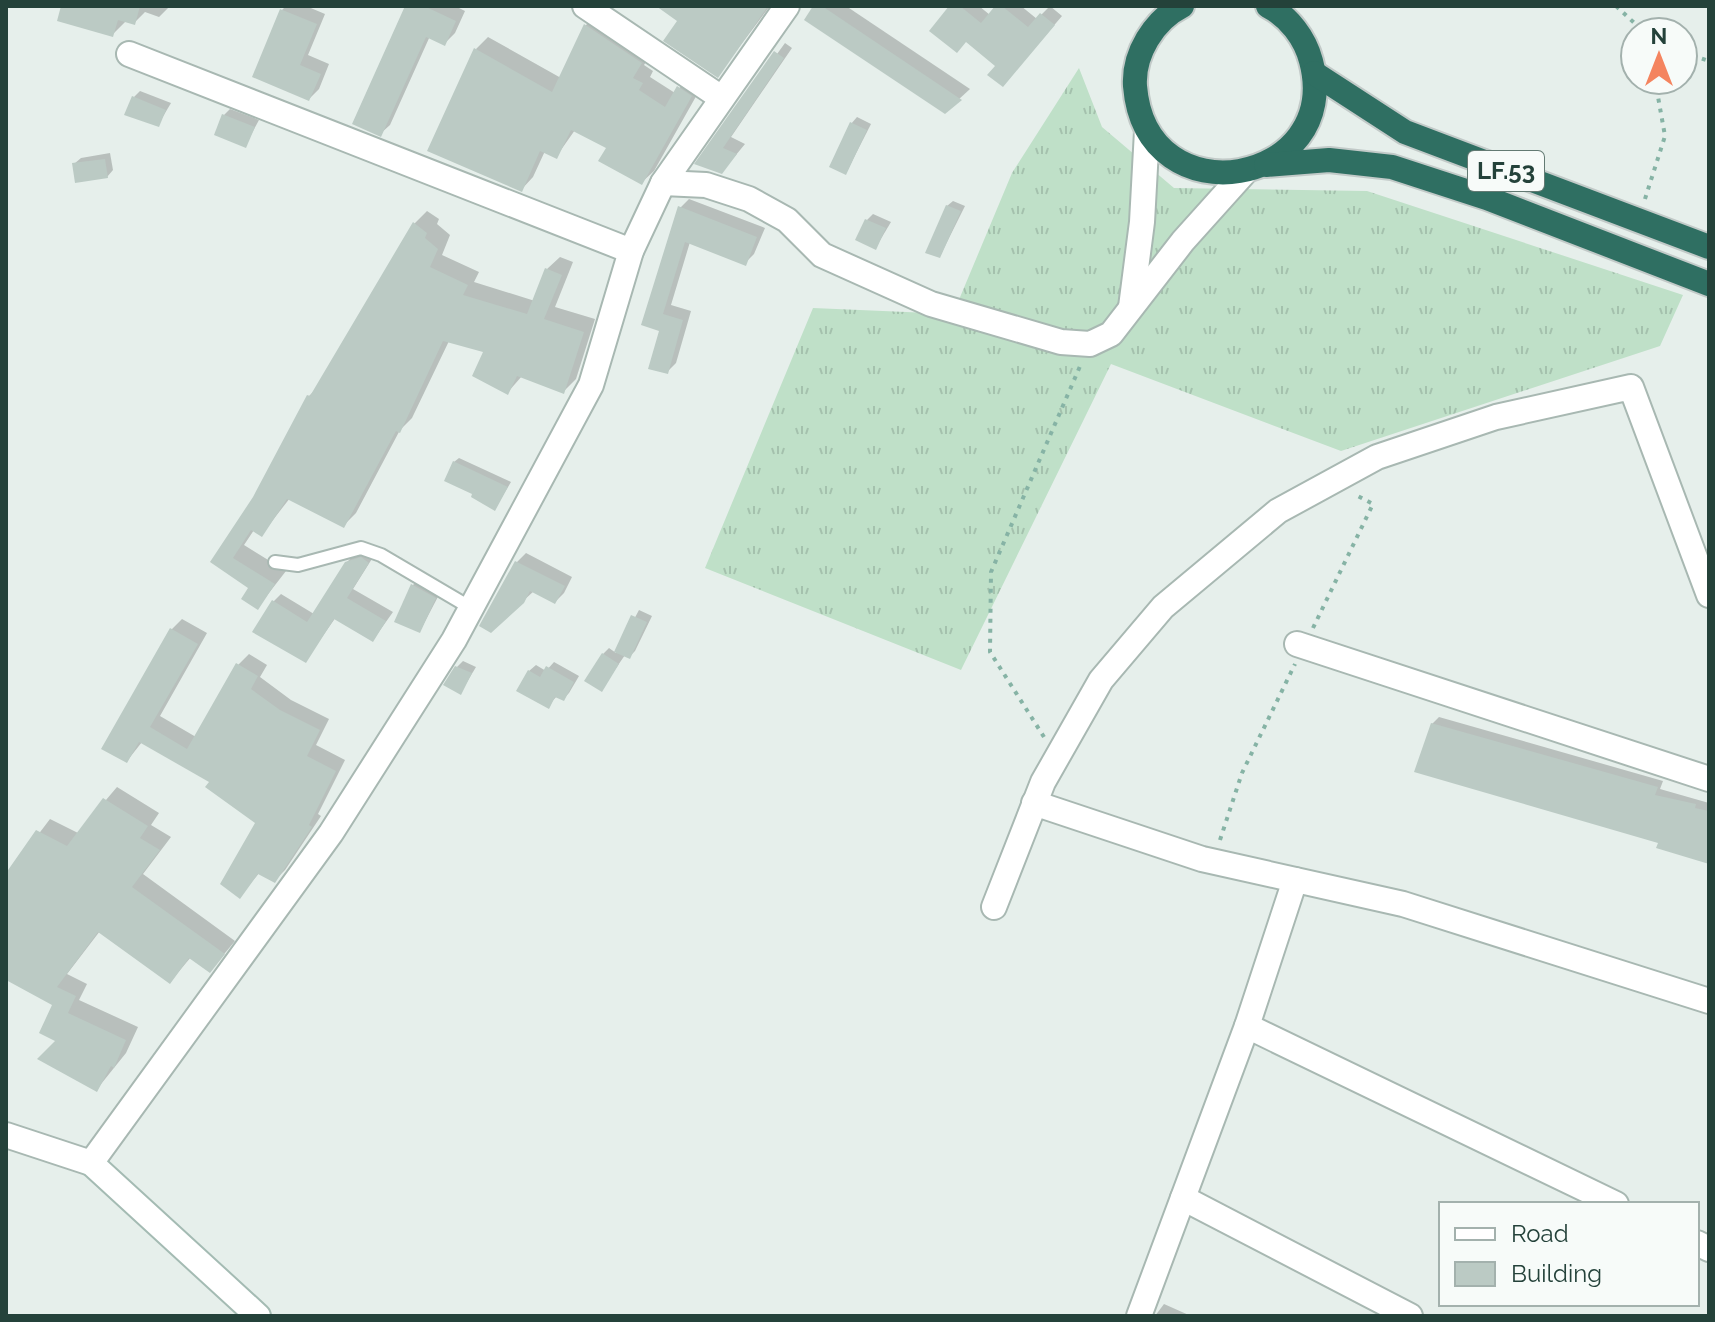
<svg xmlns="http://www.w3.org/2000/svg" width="1715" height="1322" font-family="Raleway,sans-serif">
	<defs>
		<pattern id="grass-tufts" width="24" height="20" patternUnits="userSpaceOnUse" patternTransform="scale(2)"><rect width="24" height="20" fill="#bfe0c8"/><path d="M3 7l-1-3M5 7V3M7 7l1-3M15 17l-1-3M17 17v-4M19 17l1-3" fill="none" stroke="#a4c1ad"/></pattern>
	</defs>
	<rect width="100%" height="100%" fill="#e6efeb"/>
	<polygon fill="url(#grass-tufts)" points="1079,68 1102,127 1174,188 1367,191 1683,295 1660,346 1341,451 1111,364 961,670 705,568 813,308 953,314 1012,173"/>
	<g fill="#0003">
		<polygon points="63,6 170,6 159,17 145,12 134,23 126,21 112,35"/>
		<polygon points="286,6 306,6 325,14 308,55 329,64 319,89 309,99 282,10"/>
		<polygon points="407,6 455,6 465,11 455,33 445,43 430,36 390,125 380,134"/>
		<polygon points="659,6 770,6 718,75 680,20"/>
		<polygon points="815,6 846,6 970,89 945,112"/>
		<polygon points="952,6 979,6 990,15 998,6 1021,6 1037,19 1050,6 1062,16 1011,76 998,65"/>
		<polygon points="598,13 653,50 644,65 653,71 650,77 675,93 691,75 703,84 654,171 641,183 609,147 575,130 556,157 545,151 533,177 521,190 476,49 488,37 561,78 586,25"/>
		<polygon points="785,43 792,48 731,137 745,144 731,161 698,163"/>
		<polygon points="140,91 171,103 158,125 134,97"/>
		<polygon points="230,109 259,120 245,146 224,115"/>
		<polygon points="857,117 871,124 846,173 851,124"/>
		<polygon points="110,153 113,170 107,177 74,164 81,158"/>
		<polygon points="689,199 765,228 754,254 745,263 690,242 671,305 691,311 676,363 667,372 661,330 643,324 680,208"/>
		<polygon points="953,201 965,206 940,256 947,206"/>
		<polygon points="427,211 439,219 437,224 450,235 442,255 479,272 474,282 535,301 547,269 560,257 573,262 555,307 595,319 576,379 563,392 522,376 508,392 486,351 449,341 412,418 400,430 356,513 343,526 290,498 262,534 254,530 244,545 286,571 258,607 251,587 213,562 255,498 309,396 319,386 414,224"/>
		<polygon points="873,214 891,222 876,247 867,220"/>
		<polygon points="459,458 511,482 495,508 475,493 454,462"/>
		<polygon points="369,550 375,554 353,589 393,612 373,640 336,617 306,660 273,602 281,594 314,614 346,563 355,554"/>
		<polygon points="526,553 572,577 564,593 555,602 534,591 523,601 481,625 517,562"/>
		<polygon points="419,579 441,591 420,631 413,585"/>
		<polygon points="639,610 652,616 635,651 629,657 625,655 601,690 603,654 609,648 616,653"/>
		<polygon points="182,619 207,633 160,716 196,737 238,665 249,654 267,665 260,677 291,700 329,719 316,745 345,760 318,814 321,816 285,870 274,881 260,872 240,896 258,823 211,781 142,742 127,761 171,630"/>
		<polygon points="463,661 476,667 461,692 457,667"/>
		<polygon points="554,662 579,676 569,693 563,699 557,696 548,706 529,671 536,665 546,671"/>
		<polygon points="1439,717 1663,781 1660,789 1709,803 1709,863 1432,724"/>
		<polygon points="117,787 159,813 151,825 171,837 143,874 235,941 210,971 191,957 170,982 100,931 67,974 87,984 79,1000 138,1027 126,1053 97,1089 58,1040 55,1004 6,977 6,877 50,819 78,833"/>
		<polygon points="1164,1304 1191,1316 1155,1316"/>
	</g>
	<g fill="#bbcac4">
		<polygon points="61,6 140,6 135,25 118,20 113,37 57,21"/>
		<polygon points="405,6 424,6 456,21 445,46 426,37 381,137 352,124"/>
		<polygon points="656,6 768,6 718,78 663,41 677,21"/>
		<polygon points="813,6 822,6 962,100 945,114 804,20"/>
		<polygon points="949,6 960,6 981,23 995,6 1002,6 1028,27 1040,13 1055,25 1003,87 987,75 995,66 966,42 957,53 929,31"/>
		<polygon points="280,9 317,24 300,65 321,74 309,101 252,77"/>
		<polygon points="584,24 642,63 633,78 643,83 639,90 665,107 677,86 692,96 642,185 598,161 606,148 571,130 557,159 540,151 522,192 427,151 474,48 552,92"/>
		<polygon points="774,51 784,58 723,148 737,154 722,174 694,164"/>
		<polygon points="132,96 166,110 159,127 124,115"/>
		<polygon points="222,114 255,127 246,148 214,135"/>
		<polygon points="850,122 867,130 846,175 829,167"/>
		<polygon points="105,159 108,178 75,183 72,163"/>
		<polygon points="946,205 961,211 940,258 925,253"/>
		<polygon points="678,206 757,237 746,266 685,242 663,314 683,320 668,374 648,369 659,331 641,325"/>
		<polygon points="865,219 886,228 876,250 855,240"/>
		<polygon points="413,222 427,233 425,238 438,249 430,267 468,285 463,295 527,314 545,268 562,275 544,319 584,332 564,394 517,376 508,395 472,376 483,352 443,341 400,433 396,431 344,528 287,499 262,537 251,530 233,558 275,584 258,610 241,599 248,588 210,562 253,497 307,395 310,396"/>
		<polygon points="453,461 508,487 495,511 471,497 472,494 444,481"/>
		<polygon points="361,557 369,563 347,598 386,621 373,642 334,619 306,663 252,632 272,600 307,622 345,562"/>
		<polygon points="515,561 565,586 555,604 530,591 524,603 491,633 479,626"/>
		<polygon points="411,584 436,598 420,633 394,622"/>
		<polygon points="631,615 647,622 630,659 614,652"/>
		<polygon points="170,628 198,644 150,727 187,749 236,663 258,676 251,689 280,710 320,730 307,756 336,771 309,825 312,827 275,883 258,874 240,899 220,884 255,823 205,787 209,782 139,742 127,763 101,749"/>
		<polygon points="602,653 619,664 602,692 584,681"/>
		<polygon points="455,666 472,673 461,695 443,685"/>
		<polygon points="546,666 574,682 564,701 555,697 549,709 516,691 528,670 540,677"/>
		<polygon points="1431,723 1658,787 1655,795 1696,804 1695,808 1709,811 1709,864 1656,848 1658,843 1414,772"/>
		<polygon points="103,798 148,826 140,838 160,850 132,887 225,954 210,973 189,958 170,984 98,932 57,987 76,996 68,1013 126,1040 114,1068 111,1066 97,1092 37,1059 55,1041 39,1033 52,1005 6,980 6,873 36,830 67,846"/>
	</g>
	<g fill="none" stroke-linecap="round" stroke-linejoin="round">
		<g stroke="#a8b8b2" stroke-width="16">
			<polyline id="lane" points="275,562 298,565 361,548 381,555 471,608"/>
		</g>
		<g stroke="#a8b8b2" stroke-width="28">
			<g id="street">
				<polyline points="585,6 720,97"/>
				<polyline points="129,54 631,251"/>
				<polyline points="663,183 706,185 749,199 787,220 822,255 931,304 1061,342 1090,344 1111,334 1183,241 1245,172"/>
				<polyline points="1131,307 1142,222 1147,131"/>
				<polyline points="1297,644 1709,779"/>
				<polyline points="1034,803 1202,859 1403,904 1709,1001"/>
				<polyline points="994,907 1043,782 1101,680 1163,607 1278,511 1377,457 1496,417 1631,387 1709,595"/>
				<polyline points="1247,1026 1616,1204"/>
				<polyline points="6,1135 91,1163 331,833 454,640 591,385 631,251 663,183 787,6"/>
				<polyline points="1183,1198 1410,1316"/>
				<polyline points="1697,1243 1709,1249"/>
				<polyline points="1139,1316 1247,1026 1295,880"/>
			</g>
		</g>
		<g stroke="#a4bbb3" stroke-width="28">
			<polyline id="secondary" points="91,1163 258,1316"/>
		</g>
		<g stroke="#c2cac8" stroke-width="28">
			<g id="highway">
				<path d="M1182 6C1154 20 1133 54 1135 86 1146 222 1344 185 1311 61 1305 38 1289 17 1268 6"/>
				<polyline points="1314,73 1405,132 1709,247"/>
				<polyline points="1266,165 1329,160 1392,167 1487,198 1709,284"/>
			</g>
		</g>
		<g stroke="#86b3a5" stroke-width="4" stroke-dasharray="4 6" stroke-linecap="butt">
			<polyline points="1616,6 1644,32"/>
			<polyline points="1683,52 1709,61"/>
			<polyline points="1645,199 1665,136 1655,80"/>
			<polyline points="1313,628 1373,504 1354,494"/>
			<polyline points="1044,737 990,652 991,572 1081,364"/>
			<polyline points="1220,840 1242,773 1295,664"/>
		</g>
		<use href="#lane" stroke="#fff" stroke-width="12"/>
		<use href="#street" stroke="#fff" stroke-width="24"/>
		<use href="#secondary" stroke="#fff" stroke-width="24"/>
		<use href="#highway" stroke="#2f6f62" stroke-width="24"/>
	</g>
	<g text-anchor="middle" stroke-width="7" stroke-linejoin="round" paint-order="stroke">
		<rect fill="#f7fbf9" stroke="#637a73" stroke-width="2" x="1468" y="151" width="76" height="40" rx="6"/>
		<g font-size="24" font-weight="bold" fill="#24423a">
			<text x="1506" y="179">LF.53</text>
		</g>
	</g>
	<rect width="1715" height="1322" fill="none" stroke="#24423a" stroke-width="16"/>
	<rect x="1439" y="1202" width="260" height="104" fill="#f7fbf9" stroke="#a3b1ad" stroke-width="2"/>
	<rect x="1455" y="1228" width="40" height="12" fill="#ffffff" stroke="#a3b1ad" stroke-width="2"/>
	<text x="1511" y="1242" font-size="24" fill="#24423a">Road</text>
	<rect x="1455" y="1262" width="40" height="24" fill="#bbcac4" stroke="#a3b1ad" stroke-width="2"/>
	<text x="1511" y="1282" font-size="24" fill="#24423a">Building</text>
	<g transform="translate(1659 56)"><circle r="38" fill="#f7fbf9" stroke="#a3b1ad" stroke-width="2"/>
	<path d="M0-6L14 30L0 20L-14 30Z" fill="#f4845f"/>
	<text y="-12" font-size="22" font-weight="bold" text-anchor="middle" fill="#24423a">N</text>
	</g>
</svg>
